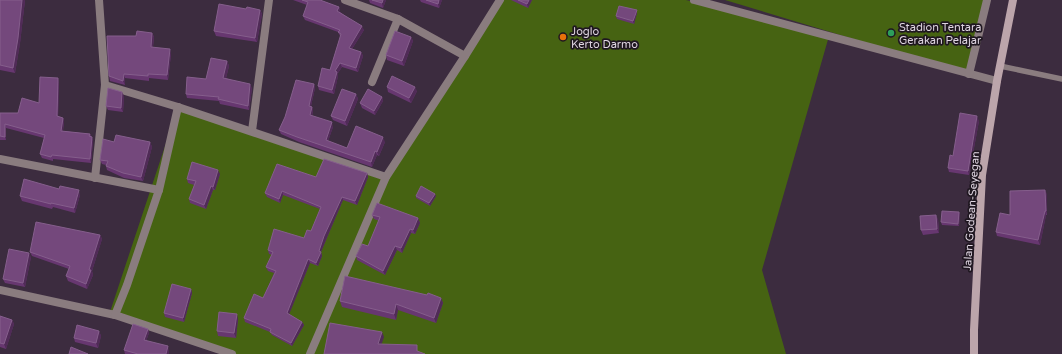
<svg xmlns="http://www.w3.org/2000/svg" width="1062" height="354" font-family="'Varela Round',sans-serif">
	<rect width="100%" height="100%" fill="#3c2c3f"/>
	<g fill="#466312">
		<polygon points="499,0 686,0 829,36 762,270 786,354 230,354 109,315 178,107 386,177"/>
		<polygon points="725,0 987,0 969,74"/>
	</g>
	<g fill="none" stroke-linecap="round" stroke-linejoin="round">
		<polyline stroke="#8a7c7f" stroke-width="5.5" points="1000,66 1062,79"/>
		<g stroke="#8a7c7f" stroke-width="8">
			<polyline points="345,0 398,19 465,56"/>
			<polyline points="694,0 997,81"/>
			<polyline points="969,74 987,0"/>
			<polyline points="372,82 398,19"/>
			<polyline points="105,85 178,107 386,177"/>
			<polyline points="252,131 269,0"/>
			<polyline points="0,159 159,190"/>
			<polyline points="95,178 105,85 99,0"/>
			<polyline points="0,290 115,315 127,285 159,190 178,107"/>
			<polyline points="115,315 232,354"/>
			<polyline points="310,354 386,177 465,56 500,0"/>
		</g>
		<polyline stroke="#bca5ab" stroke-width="8" points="974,354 974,330 982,175 997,81 1013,0"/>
	</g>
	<g fill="#673770">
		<polygon points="0,0 25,0 20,43 15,73 0,70"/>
		<polygon points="293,0 320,0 339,7 340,11 340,12 364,30 352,49 361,52 363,56 358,72 342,67 338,73 338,76 334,94 319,90 318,86 330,70 340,37 340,36 338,32 305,20 303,16 307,5"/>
		<polygon points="369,0 386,0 383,8 370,3"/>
		<polygon points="420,0 442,0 439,8 421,2"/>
		<polygon points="511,0 532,0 528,8"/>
		<polygon points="246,9 260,10 262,14 257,42 216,36 214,31"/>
		<polygon points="637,10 637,13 634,24 617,19 616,16"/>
		<polygon points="152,33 154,37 153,47 171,54 168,80 149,78 149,81 125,78 125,85 110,81 109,76 136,36"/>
		<polygon points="411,37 413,41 404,66 387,60 386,55"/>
		<polygon points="227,61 229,66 226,78 252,88 249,110 220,104 219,101 187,98 186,94 206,79"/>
		<polygon points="59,82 58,117 63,118 64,122 63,131 90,134 93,141 91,163 53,159 53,161 42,158 40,154 44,138 6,128 6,140 0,140 0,113 18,113 39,103"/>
		<polygon points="314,84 315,88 311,106 312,107 313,111 312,116 333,127 328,141 347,148 385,142 379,156 377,155 372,167 299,142 281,134 279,130"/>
		<polygon points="387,87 417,91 411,103 388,92"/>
		<polygon points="356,94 358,99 347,126 333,120 331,116"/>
		<polygon points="124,96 123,112 108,110 106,106"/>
		<polygon points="382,97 383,101 375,115 362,108 360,103"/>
		<polygon points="979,121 969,175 949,172 948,168 953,156"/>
		<polygon points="114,142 150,142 152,147 143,181 124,178 107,170 106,166 106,165 102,164 100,160"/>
		<polygon points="367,173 368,177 357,205 343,200 326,240 321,252 322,256 318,266 310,263 289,314 302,322 304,325 292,346 272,335 270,332 245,322 244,318 263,298 274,273 268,271 266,267 272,255 269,254 268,250 304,238 311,231 320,209 283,195 280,203 267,197 265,193 316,177"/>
		<polygon points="220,174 215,190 213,190 206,209 190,203 189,199 194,185 188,183 187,179"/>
		<polygon points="1047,194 1047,215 1046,215 1040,245 997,236 996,232 1010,215"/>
		<polygon points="80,195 75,213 53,207 52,209 22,201 20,196"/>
		<polygon points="416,196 436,196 430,206 416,198"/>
		<polygon points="959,212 960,214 959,226 942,225 941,222"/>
		<polygon points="372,215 418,218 420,223 415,234 411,233 402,253 397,250 385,275 357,260 356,256 368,246 379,221 374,219"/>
		<polygon points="938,219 939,233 923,235 921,230"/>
		<polygon points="100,235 102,239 92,271 93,275 87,289 68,281 66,276 69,269 32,256 30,252"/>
		<polygon points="31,257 25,287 5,283 3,279"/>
		<polygon points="191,289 192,293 184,322 165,317 164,313"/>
		<polygon points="441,298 443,303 436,323 398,310 396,320 342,307 340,301"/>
		<polygon points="0,316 12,320 14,324 6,349 0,347"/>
		<polygon points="238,319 236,338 218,336 217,331"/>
		<polygon points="148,329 149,333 146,341 169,351 169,354 125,354 124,350"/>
		<polygon points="99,331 101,336 98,348 75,342 74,338"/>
	</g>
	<g fill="#502b57">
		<polygon points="22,0 25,0 20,43 15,73 13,68"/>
		<polygon points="383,0 386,0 383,8 382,3"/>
		<polygon points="439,0 442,0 439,8 438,4"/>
		<polygon points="529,0 532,0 528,8 527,4"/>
		<polygon points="339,7 340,11 339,15 337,11"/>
		<polygon points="260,10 262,14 257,42 255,38"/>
		<polygon points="637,10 637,13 634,24 633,21"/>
		<polygon points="362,26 364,30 350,52 349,48"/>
		<polygon points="152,33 154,37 152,52 151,47"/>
		<polygon points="411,37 413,41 404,66 402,61"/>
		<polygon points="170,49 171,54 168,80 167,75"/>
		<polygon points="361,52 363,56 358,72 356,68"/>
		<polygon points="227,61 229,66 225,82 223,78"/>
		<polygon points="340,63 342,67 338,73 338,76 334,94 332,90 335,71"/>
		<polygon points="124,74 125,78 125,85 123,81"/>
		<polygon points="58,78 59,82 58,120 57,116"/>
		<polygon points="250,84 252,88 249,110 248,106"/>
		<polygon points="314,84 315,88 310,110 309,106"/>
		<polygon points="415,87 417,91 411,103 409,98"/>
		<polygon points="122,92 124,96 123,112 121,108"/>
		<polygon points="356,94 358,99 347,126 345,121"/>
		<polygon points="382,97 383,101 375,115 374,111"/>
		<polygon points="312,107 313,111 311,119 310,115"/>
		<polygon points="977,116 979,121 969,175 968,171"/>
		<polygon points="63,118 64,122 62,135 61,131"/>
		<polygon points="332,122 333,127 327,144 326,140"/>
		<polygon points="5,124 6,128 6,140 5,137"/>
		<polygon points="92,137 93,141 91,163 90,159"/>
		<polygon points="383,137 385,142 379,156 377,152"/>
		<polygon points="150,142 152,147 143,181 141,177"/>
		<polygon points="375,151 377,155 372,167 371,162"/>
		<polygon points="218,170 220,174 215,190 213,187"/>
		<polygon points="367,173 368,177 357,205 355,201"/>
		<polygon points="211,186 213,190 206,209 204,205"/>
		<polygon points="79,190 80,195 75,213 74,208"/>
		<polygon points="1045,190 1047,194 1047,215 1046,211"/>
		<polygon points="282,191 283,195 280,203 279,199"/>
		<polygon points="435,194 436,196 430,206 429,203"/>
		<polygon points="342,197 343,200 326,240 321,252 322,256 318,266 316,263 319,251 324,236"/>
		<polygon points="1045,211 1046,215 1040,245 1038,240"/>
		<polygon points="959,212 960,214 959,226 958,224"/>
		<polygon points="936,215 938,219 939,233 937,229"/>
		<polygon points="418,218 420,223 415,234 413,230"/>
		<polygon points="410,229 411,233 402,253 401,248"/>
		<polygon points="100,235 102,239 92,271 93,275 87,289 86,284 89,270"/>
		<polygon points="395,246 397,250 385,275 383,271"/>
		<polygon points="29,253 31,257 25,287 23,283"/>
		<polygon points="308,259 310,263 288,317 287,313"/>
		<polygon points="191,289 192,293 184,322 183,318"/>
		<polygon points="441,298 443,303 436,323 434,318"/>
		<polygon points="396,304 398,310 396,320 394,314"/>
		<polygon points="237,314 238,319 236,338 234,333"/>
		<polygon points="12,320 14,324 6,349 4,344"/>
		<polygon points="302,322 304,325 292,346 291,343"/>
		<polygon points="148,329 149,333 145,344 144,340"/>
		<polygon points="99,331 101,336 98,348 96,343"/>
		<polygon points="382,332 384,337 380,349 378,344"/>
		<polygon points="168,346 169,351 169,354 166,354"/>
	</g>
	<g fill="#74487c" stroke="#855e8c">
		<polygon points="0,0 22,0 18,38 13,68 0,65"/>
		<polygon points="302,0 320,0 339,7 337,11 362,26 349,48 361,52 356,68 340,63 335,71 337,72 332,90 318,86 322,68 330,70 341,34 338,32 340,30 303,16 308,2"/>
		<polygon points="372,0 383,0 382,3"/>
		<polygon points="426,0 439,0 438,4"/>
		<polygon points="518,0 529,0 527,4"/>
		<polygon points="219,4 246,9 247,7 260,10 255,38 214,31"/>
		<polygon points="619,6 637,10 633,21 616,16"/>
		<polygon points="137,31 152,33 151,47 170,49 167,75 148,74 148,76 124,74 123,81 109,76 107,36 136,36"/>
		<polygon points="395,31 411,37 402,61 386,55"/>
		<polygon points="211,58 227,61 223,78 250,84 248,106 218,99 219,97 186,94 187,77 206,79"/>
		<polygon points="392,76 415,87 409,98 387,87"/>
		<polygon points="40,77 58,78 57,116 63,118 61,131 90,134 89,136 92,137 90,159 52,155 51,157 40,154 45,135 5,124 5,137 0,136 0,113 18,113 22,98 39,103"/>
		<polygon points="296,80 314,84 309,106 312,107 310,115 332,122 326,140 347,148 356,126 383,137 377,152 375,151 371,162 297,137 279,130 285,117"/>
		<polygon points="108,88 122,92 121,108 106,106"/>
		<polygon points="342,89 356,94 345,121 331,116"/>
		<polygon points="368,89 382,97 374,111 360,103"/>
		<polygon points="960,113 977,116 968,171 948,168 950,155 953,156"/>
		<polygon points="116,135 150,142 141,177 123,173 106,166 108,161 100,160 103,139 114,142"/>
		<polygon points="324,159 367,173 355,201 342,197 324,236 319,251 321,252 316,263 308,259 287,313 302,322 291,343 270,332 271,329 244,318 254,294 263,298 276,271 266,267 273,252 268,250 274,229 304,238 307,230 311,231 321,207 282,191 279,199 265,193 277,164 316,177"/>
		<polygon points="192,162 218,170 213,187 211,186 204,205 189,199 196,181 187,179"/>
		<polygon points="24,179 59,189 60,186 79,190 74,208 51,203 51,204 20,196"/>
		<polygon points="421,186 435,194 429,203 416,196"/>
		<polygon points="1045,190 1046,211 1045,211 1038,240 996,232 1000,213 1010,215 1010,191"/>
		<polygon points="377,203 418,218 413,230 410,229 401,248 395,246 383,271 356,256 362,244 368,246 380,217 372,215"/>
		<polygon points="942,211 959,212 958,224 941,222"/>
		<polygon points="936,215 937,229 921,230 920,216"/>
		<polygon points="36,222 100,235 89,270 91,270 86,284 66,276 70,266 30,252"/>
		<polygon points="9,249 29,253 23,283 3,279"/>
		<polygon points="345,276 427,295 428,293 441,298 434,318 396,304 394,314 340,301"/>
		<polygon points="172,284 191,289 183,318 164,313"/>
		<polygon points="219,312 237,314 234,333 217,331"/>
		<polygon points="0,316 12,320 4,344 0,343"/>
		<polygon points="330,323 382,332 378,344 417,345 417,351 425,354 324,354"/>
		<polygon points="133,324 148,329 144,340 168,346 166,354 138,354 124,350"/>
		<polygon points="77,325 99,331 96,343 74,338"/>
		<polygon points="71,347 88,354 69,354"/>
	</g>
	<circle fill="#2e9e5b" stroke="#1f1720" stroke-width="1.5" cx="891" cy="33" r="4"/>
	<circle fill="#e8710a" stroke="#1f1720" stroke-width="1.5" cx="563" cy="37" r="4"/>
	<g text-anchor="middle" stroke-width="3.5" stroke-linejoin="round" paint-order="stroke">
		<g font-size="11" fill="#dfd5e1" stroke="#1f1720" text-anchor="start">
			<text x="899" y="31">Stadion Tentara<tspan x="899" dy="13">Gerakan Pelajar</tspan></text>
			<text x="571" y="35">Joglo<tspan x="571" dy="13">Kerto Darmo</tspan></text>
		</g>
		<g font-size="11" fill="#dfd5e1" stroke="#1f1720">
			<text transform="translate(971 211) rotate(-86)" y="4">Jalan Godean-Seyegan</text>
		</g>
	</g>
</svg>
